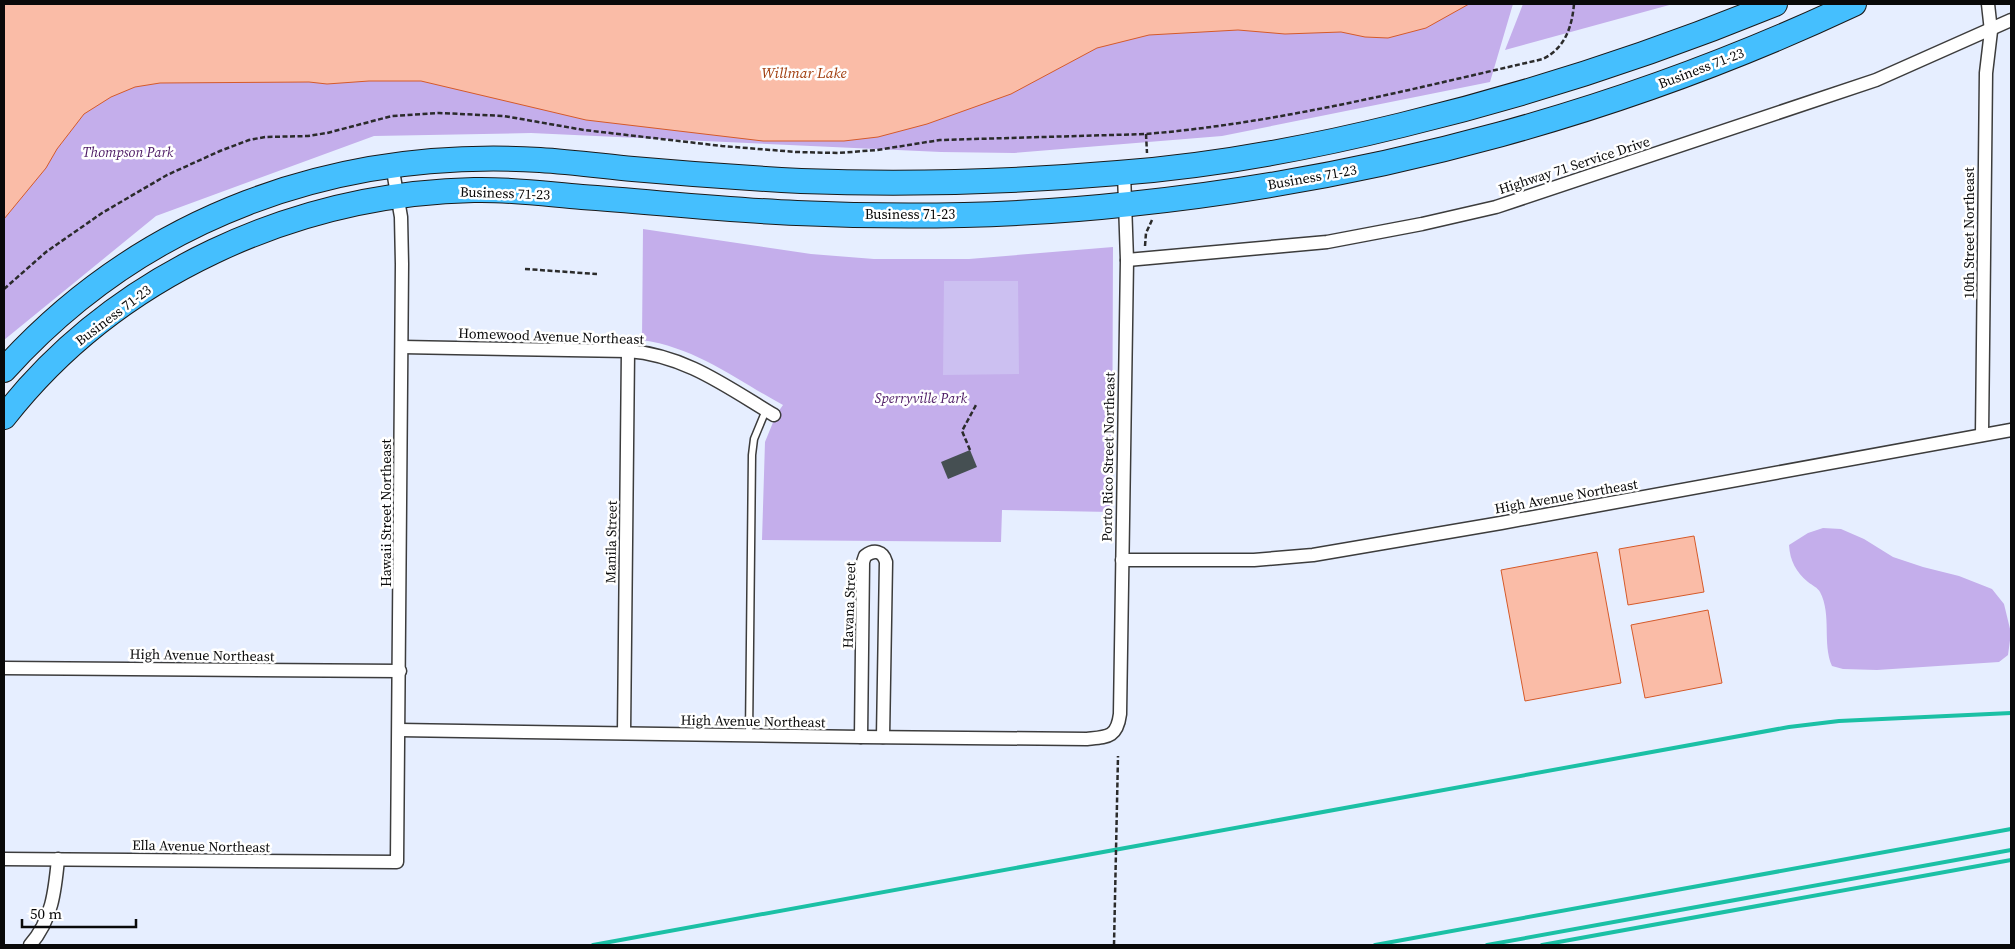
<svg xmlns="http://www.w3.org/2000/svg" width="2015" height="949" font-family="'Source Serif 4',serif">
	<rect width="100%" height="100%" fill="#e6eeff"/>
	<g fill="#c4aeeb">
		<polygon points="1228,4 1513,4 1490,82 1222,136 1014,153 941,152 531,133 374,136 156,216 4,340 4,183 97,85 1163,15"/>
		<polygon points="1523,4 1673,4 1505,50"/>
		<path d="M643 229 811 254 874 259H969L1113 247 1112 512 1002 510 1001 542 762 540 765 442 776 415 783 405C735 379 697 348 642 340Z"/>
		<path d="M1823 528 1841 529 1864 539 1893 557 1923 567 1959 576 1992 589 2004 604 2011 633 2008 655 1999 662 1877 670 1843 669 1832 666C1822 643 1832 615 1820 592 1818 588 1812 585 1808 582 1796 572 1790 561 1789 545L1808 533Z"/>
	</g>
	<polygon fill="#ccc0f1" points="944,281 1018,281 1019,374 943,375"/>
	<g fill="#fabca7" stroke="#d55a2a">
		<polygon points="4,4 1469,4 1426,28 1388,38 1365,37 1341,32 1285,34 1238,30 1149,35 1097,48 1011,94 927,124 878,137 844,141 763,141 586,120 421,81 369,81 327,84 309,82 160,83 135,87 111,97 84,114 57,149 46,168 4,219"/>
		<polygon points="1694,536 1704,592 1628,605 1619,549"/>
		<polygon points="1597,552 1621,683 1525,701 1501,570"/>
		<polygon points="1708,610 1722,683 1645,698 1631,625"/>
	</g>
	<polygon fill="#454f52" points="970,450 977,467 948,479 941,462"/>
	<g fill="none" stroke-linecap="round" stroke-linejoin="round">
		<g stroke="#3c3c3c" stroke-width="9">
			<polyline id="lane" points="749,736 752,455 754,439 766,410"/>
		</g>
		<g stroke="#3c3c3c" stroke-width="15">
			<g id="street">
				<polyline points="1127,260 1327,242 1422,224 1496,207 1876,80 2011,20"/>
				<path d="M402 347 628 351C685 355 727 387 774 415"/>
				<polyline points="1982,435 1986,73 1991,31 1988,4"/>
				<polyline points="1122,560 1254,560 1313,555 1501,523 2011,430"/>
				<polyline points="4,668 400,671"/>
				<path d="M399 730 861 737 1087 739C1107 737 1117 738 1120 714L1127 260 1124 173"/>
				<polyline points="624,733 628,351"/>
				<path d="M861 737 863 562 865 556C874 549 883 551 886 562L883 737"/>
				<polyline points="4,859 397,862 402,264 401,217 392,165"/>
				<path d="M30 945C52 920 55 891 58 859"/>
			</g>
		</g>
		<g stroke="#1a1a1a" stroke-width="26">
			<g id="highway">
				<path d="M4 370C143 216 335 148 540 160 571 162 602 166 633 169 689 174 745 178 801 181 907 185 1012 182 1118 173 1214 166 1309 148 1402 125 1530 94 1653 54 1775 4"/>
				<path d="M4 417C116 274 295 194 474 190 510 189 546 194 582 197 653 202 725 210 797 213 906 218 1021 216 1130 204 1380 178 1626 111 1854 4"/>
			</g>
		</g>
		<g stroke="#2b2b2b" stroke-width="2.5" stroke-dasharray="5 2.5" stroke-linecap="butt">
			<polyline points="1146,134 1147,153"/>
			<polyline points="1145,246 1146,233 1152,220"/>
			<polyline points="525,269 597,274"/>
			<path d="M4 289 46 252 102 213 167 175 220 151 249 140 265 137 308 136 327 133 392 116 439 113 504 116 584 130 722 146 796 152 838 153 877 150 940 140 1146 134C1280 123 1412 89 1543 59 1565 48 1572 27 1574 4"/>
			<polyline points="970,450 962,431 976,405"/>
		</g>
		<use href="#lane" stroke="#fff" stroke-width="6"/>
		<use href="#street" stroke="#fff" stroke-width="12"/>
		<use href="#highway" stroke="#45bffe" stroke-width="24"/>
		<g stroke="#1bc0a5" stroke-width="4">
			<polyline points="593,945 1789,727 1839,721 2011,713"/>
			<polyline points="1375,945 2011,829"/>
			<polyline points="1487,945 2011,850"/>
			<polyline points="1542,945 2011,860"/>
		</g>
		<polyline stroke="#2b2b2b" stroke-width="2.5" stroke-dasharray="5 2.5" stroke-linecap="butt" points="1114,945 1118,756"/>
	</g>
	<g text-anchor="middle" stroke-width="5" stroke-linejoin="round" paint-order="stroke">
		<g font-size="14" fill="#090909" stroke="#fff">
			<text transform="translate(1701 68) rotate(-21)" y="5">Business 71-23</text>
			<text transform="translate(1574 165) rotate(-18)" y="5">Highway 71 Service Drive</text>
			<text transform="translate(1312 177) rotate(-10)" y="5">Business 71-23</text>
			<text transform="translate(505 193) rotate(2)" y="5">Business 71-23</text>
			<text x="910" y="219">Business 71-23</text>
			<text transform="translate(1969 233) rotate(-90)" y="5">10th Street Northeast</text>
			<text transform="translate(113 315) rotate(-37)" y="5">Business 71-23</text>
			<text transform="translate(551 336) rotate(2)" y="5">Homewood Avenue Northeast</text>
			<text transform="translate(1108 457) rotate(-89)" y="5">Porto Rico Street Northeast</text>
			<text transform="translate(1566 496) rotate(-10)" y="5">High Avenue Northeast</text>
			<text transform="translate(386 513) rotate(-90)" y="5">Hawaii Street Northeast</text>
			<text transform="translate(611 542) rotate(-89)" y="5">Manila Street</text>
			<text transform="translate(849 605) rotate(-88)" y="5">Havana Street</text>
			<text transform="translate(202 655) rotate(1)" y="5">High Avenue Northeast</text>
			<text transform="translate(753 721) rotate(1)" y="5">High Avenue Northeast</text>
			<text transform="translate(201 846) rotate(1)" y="5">Ella Avenue Northeast</text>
		</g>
		<g font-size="14" font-style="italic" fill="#4b1863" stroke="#fff">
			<text x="128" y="157">Thompson Park</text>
			<text x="921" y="403">Sperryville Park</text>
		</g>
		<g font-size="15" font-style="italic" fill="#a03d0d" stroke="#fff">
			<text x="804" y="78">Willmar Lake</text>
		</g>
	</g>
	<rect width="2015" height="949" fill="none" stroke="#090909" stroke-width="10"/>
	<path d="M22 919v8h114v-8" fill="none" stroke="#090909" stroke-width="2.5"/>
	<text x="30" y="919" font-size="15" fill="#090909" stroke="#ffffff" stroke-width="4" paint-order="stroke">50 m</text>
</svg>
